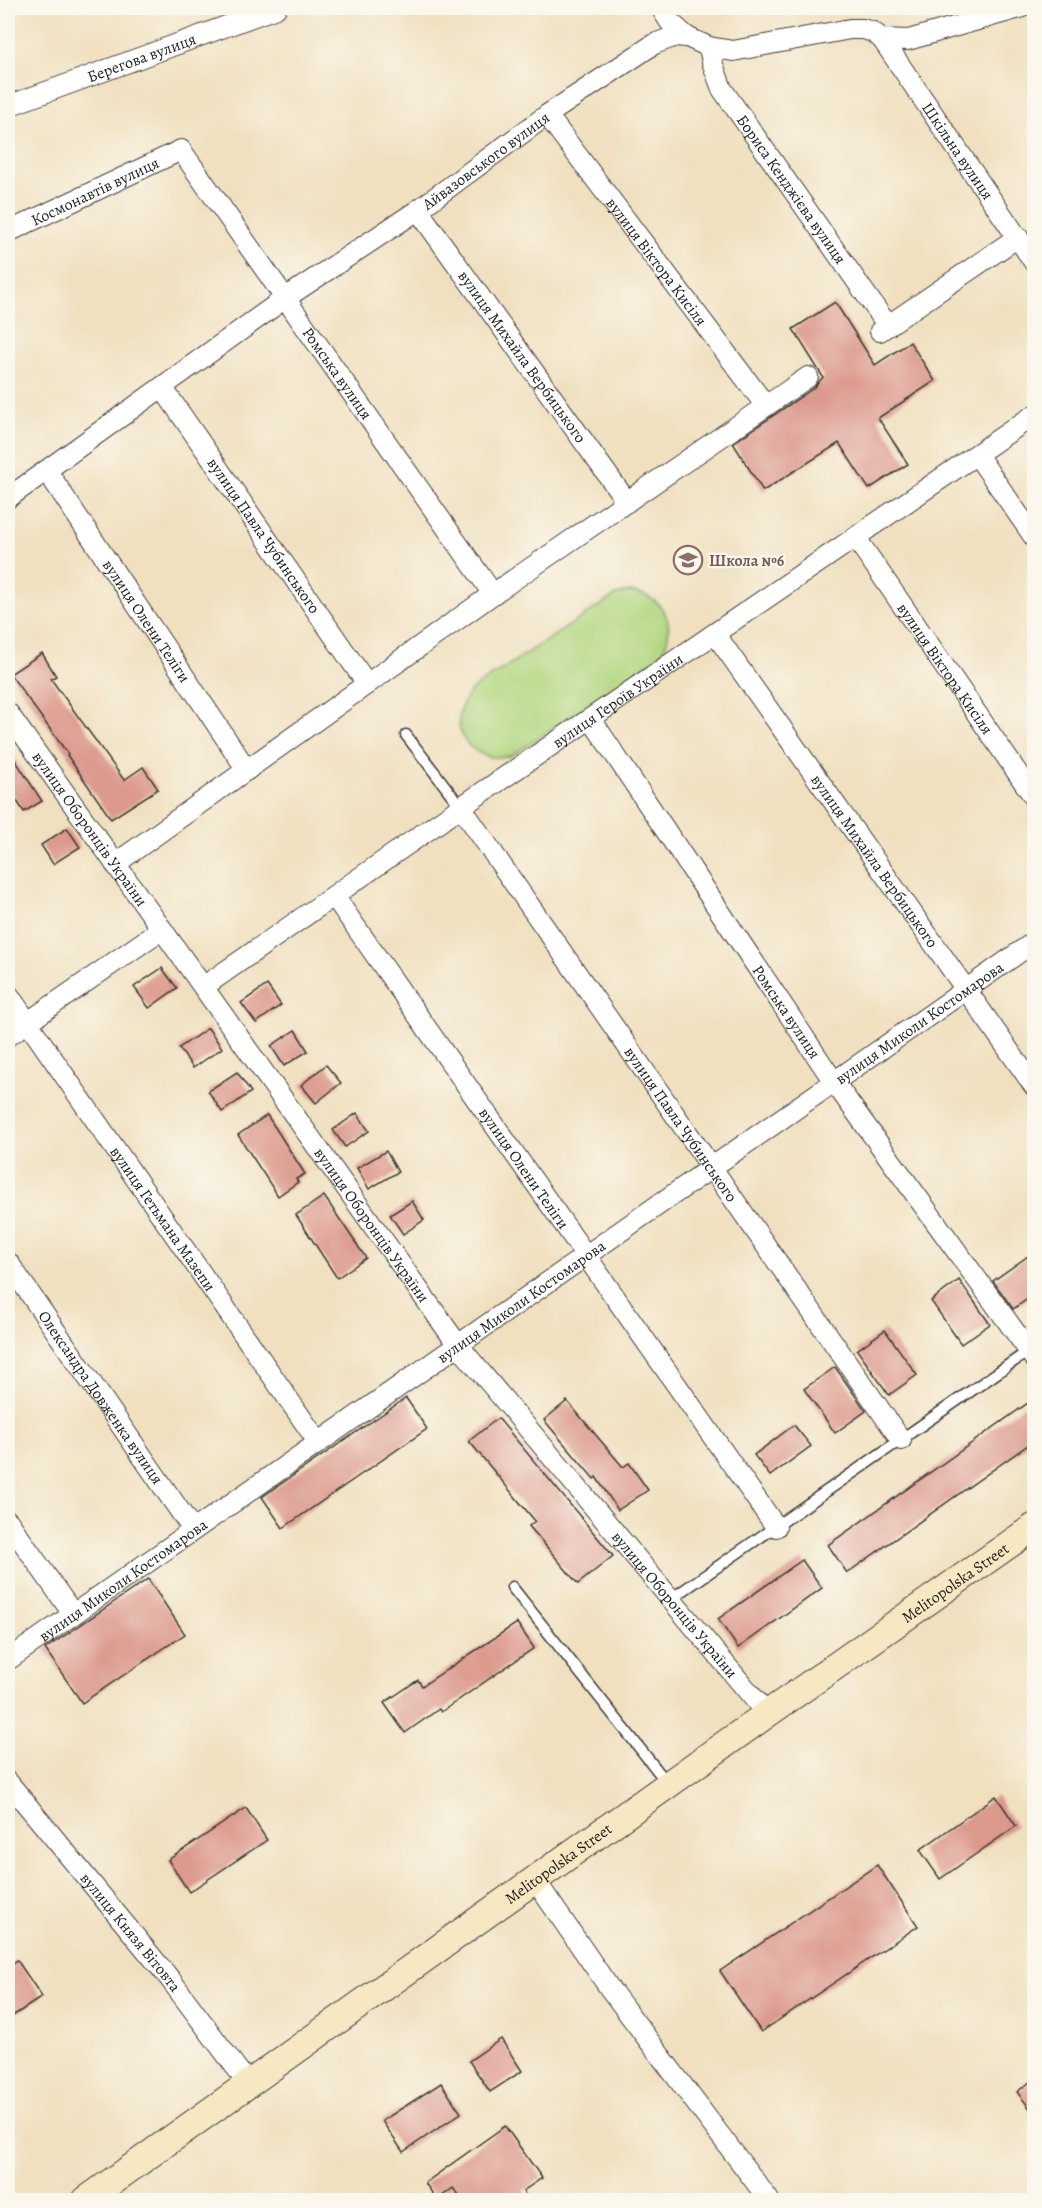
<svg xmlns="http://www.w3.org/2000/svg" width="1042" height="2208" font-family="Alegreya,serif">
	<rect width="100%" height="100%" fill="#fbf7ec"/>
	<filter id="ink" filterUnits="userSpaceOnUse"><feTurbulence type="fractalNoise" baseFrequency=".0167" numOctaves="2"/><feDisplacementMap in="SourceGraphic" scale="12" xChannelSelector="R" yChannelSelector="G"/><feConvolveMatrix kernelMatrix="1 2 1 2 8 2 1 2 1" color-interpolation-filters="sRGB"/></filter>
	<filter id="wash" filterUnits="userSpaceOnUse"><feTurbulence type="fractalNoise" baseFrequency=".008" numOctaves="4" result="noise"/><feDisplacementMap in="SourceGraphic" scale="24" xChannelSelector="R" yChannelSelector="G"/><feGaussianBlur stdDeviation="1.35" result="paint"/><feColorMatrix in="noise" values="0 0 0 0 0 0 0 0 0 0 0 0 0 0 0 0 0 1.4 0 .05"/><feComposite in="paint" operator="in"/></filter>
	<g filter="url(#wash)">
		<rect width="100%" height="100%" fill="#f0e0c0"/>
		<path fill="#b0d67f" stroke="#66794e" stroke-width="1.5" d="M627 592C663 593 680 625 660 656L511 756C465 766 441 719 475 687L616 595Z"/>
		<g id="blocks">
			<g fill="#dc998d">
				<polygon points="835,302 875,365 910,342 935,381 878,418 908,464 869,489 839,443 763,491 733,443 815,387 823,377 793,329"/>
				<polygon points="42,653 56,676 51,679 124,780 143,767 158,789 111,819 67,755 68,754 10,674"/>
				<polygon points="8,749 42,801 24,812 8,787"/>
				<polygon points="67,828 80,847 53,864 41,845"/>
				<polygon points="162,968 177,988 149,1008 134,987"/>
				<polygon points="267,985 281,1005 256,1023 241,1003"/>
				<polygon points="208,1028 222,1048 193,1068 179,1048"/>
				<polygon points="295,1030 308,1051 284,1066 271,1046"/>
				<polygon points="326,1065 341,1083 316,1103 301,1085"/>
				<polygon points="237,1072 251,1092 222,1112 208,1091"/>
				<polygon points="357,1113 369,1131 345,1147 333,1130"/>
				<polygon points="267,1115 305,1174 296,1179 298,1182 278,1196 238,1135"/>
				<polygon points="386,1151 398,1172 369,1189 357,1168"/>
				<polygon points="324,1196 366,1258 337,1278 296,1215"/>
				<polygon points="412,1201 424,1220 403,1234 390,1215"/>
				<polygon points="1035,1251 1035,1294 1013,1309 993,1281"/>
				<polygon points="959,1280 990,1324 961,1344 931,1301"/>
				<polygon points="885,1330 917,1375 889,1395 857,1350"/>
				<polygon points="835,1367 866,1411 835,1433 804,1389"/>
				<polygon points="406,1398 427,1429 283,1528 262,1497"/>
				<polygon points="1035,1398 1035,1440 847,1573 828,1545"/>
				<polygon points="567,1401 623,1467 629,1463 648,1490 618,1510 596,1477 594,1479 544,1420"/>
				<polygon points="498,1418 613,1556 578,1584 529,1526 535,1521 469,1441"/>
				<polygon points="794,1425 811,1446 770,1476 754,1455"/>
				<polygon points="802,1560 822,1588 738,1648 718,1619"/>
				<polygon points="148,1579 185,1634 82,1703 45,1649"/>
				<polygon points="517,1623 534,1648 441,1712 439,1709 405,1733 384,1703 418,1680 422,1686"/>
				<polygon points="996,1796 1016,1826 940,1879 920,1850"/>
				<polygon points="246,1808 267,1840 189,1892 168,1860"/>
				<polygon points="877,1865 918,1926 761,2032 720,1971"/>
				<polygon points="17,1960 42,1997 8,2019 8,1967"/>
				<polygon points="501,2039 522,2071 490,2092 469,2061"/>
				<polygon points="1035,2078 1035,2115 1017,2092"/>
				<polygon points="441,2083 461,2113 403,2152 382,2121"/>
				<polygon points="505,2126 542,2178 523,2191 529,2200 462,2200 453,2188 437,2200 425,2183"/>
			</g>
		</g>
	</g>
	<g filter="url(#ink)">
		<use href="#blocks" fill-opacity="0" stroke="#3c3935" stroke-width="1.5"/>
		<g fill="none" stroke-linecap="round" stroke-linejoin="round">
			<g stroke="#3c3935" stroke-width="13">
				<g id="service">
					<polyline points="406,735 461,807"/>
					<polyline points="512,1587 668,1784"/>
					<polyline points="671,1599 1030,1350"/>
				</g>
			</g>
			<g stroke="#3c3935" stroke-width="22">
				<g id="minor">
					<polyline points="661,8 670,22 687,37"/>
					<path id="s1" d="M882 39 1034 262"/>
					<path id="s2" d="M709 47 712 62 722 89 888 326"/>
					<path id="s3" d="M8 106 276 8"/>
					<path id="s4" d="M547 115 766 406"/>
					<path id="s5" d="M418 210 627 502"/>
					<path id="s6" d="M8 232 181 150 493 594"/>
					<polyline points="880,331 1018,237"/>
					<path id="s7" d="M162 387 367 684"/>
					<polyline points="977,455 1034,537"/>
					<path id="s8" d="M47 471 247 770"/>
					<path id="s9" d="M8 498 284 299 418 210 547 115 654 44 676 36 687 37 709 47 733 51 850 29H863L873 32 882 39 908 40 1020 8"/>
					<path id="s10" d="M856 538 1034 797"/>
					<path id="s11" d="M716 635 1034 1086"/>
					<path id="s12" d="M8 713 458 1345 767 1714"/>
					<path id="s13" d="M591 719 834 1082 1034 1358"/>
					<path id="s14" d="M461 807 901 1440"/>
					<polyline points="115,864 493,594 808,377"/>
					<path id="s15" d="M334 896 776 1527"/>
					<path id="s16" d="M203 987 461 807 1034 415"/>
					<path id="s17" d="M8 994 318 1442"/>
					<polyline points="8,1036 162,929"/>
					<path id="s18" d="M8 1262 193 1530"/>
					<polyline points="8,1521 73,1614"/>
					<path id="s19" d="M8 1660 1034 942"/>
					<path id="s20" d="M8 1782 170 1979 249 2085"/>
					<polyline points="535,1880 610,1989 769,2200"/>
				</g>
			</g>
			<g stroke="#3c3935" stroke-width="29">
				<g id="secondary">
					<path id="s21" d="M86 2200 767 1714 1034 1527"/>
				</g>
			</g>
			<use href="#service" stroke="#fff" stroke-width="10"/>
			<use href="#minor" stroke="#fff" stroke-width="20"/>
			<use href="#secondary" stroke="#f7e8c3" stroke-width="27"/>
		</g>
	</g>
	<defs>
		<g id="school-ring" transform="scale(1.5)"><circle r="9.5" fill="#fbf7ec" stroke="#8d6e63" stroke-width="1.5"/><path d="M0-5L7-2L0 1L-7-2ZM-4 1L0 2.5L4 1V4Q0 6-4 4Z" fill="#8d6e63"/></g>
	</defs>
	<g fill-rule="evenodd">
		<use href="#school-ring" x="688" y="560"/>
	</g>
	<g text-anchor="middle" stroke-width="4.5" stroke-linejoin="round" paint-order="stroke">
		<g font-size="16" fill="#1c1c1c" stroke="#fbf7ec">
			<text dy="6" stroke="none"><textPath href="#s3" startOffset="142">Берегова вулиця</textPath></text>
			<text dy="6" stroke="none"><textPath href="#s1" startOffset="135">Шкільна вулиця</textPath></text>
			<text dy="6" stroke="none"><textPath href="#s9" startOffset="585">Айвазовського вулиця</textPath></text>
			<text dy="6" stroke="none"><textPath href="#s2" startOffset="166">Бориса Кенджієва вулиця</textPath></text>
			<text dy="6" stroke="none"><textPath href="#s6" startOffset="96">Космонавтів вулиця</textPath></text>
			<text dy="6" stroke="none"><textPath href="#s4" startOffset="183">вулиця Віктора Кисіля</textPath></text>
			<text dy="6" stroke="none"><textPath href="#s5" startOffset="180">вулиця Михайла Вербицького</textPath></text>
			<text dy="6" stroke="none"><textPath href="#s6" startOffset="464">Ромська вулиця</textPath></text>
			<text dy="6" stroke="none"><textPath href="#s7" startOffset="180">вулиця Павла Чубинського</textPath></text>
			<text dy="6" stroke="none"><textPath href="#s8" startOffset="180">вулиця Олени Теліги</textPath></text>
			<text dy="6" stroke="none"><textPath href="#s10" startOffset="158">вулиця Віктора Кисіля</textPath></text>
			<text dy="6" stroke="none"><textPath href="#s16" startOffset="504">вулиця Героїв України</textPath></text>
			<text dy="6" stroke="none"><textPath href="#s12" startOffset="142">вулиця Оборонців України</textPath></text>
			<text dy="6" stroke="none"><textPath href="#s11" startOffset="276">вулиця Михайла Вербицького</textPath></text>
			<text dy="6" stroke="none"><textPath href="#s13" startOffset="352">Ромська вулиця</textPath></text>
			<text dy="6" stroke="none"><textPath href="#s19" startOffset="1112">вулиця Миколи Костомарова</textPath></text>
			<text dy="6" stroke="none"><textPath href="#s14" startOffset="386">вулиця Павла Чубинського</textPath></text>
			<text dy="6" stroke="none"><textPath href="#s15" startOffset="332">вулиця Олени Теліги</textPath></text>
			<text dy="6" stroke="none"><textPath href="#s17" startOffset="273">вулиця Гетьмана Мазепи</textPath></text>
			<text dy="6" stroke="none"><textPath href="#s12" startOffset="628">вулиця Оборонців України</textPath></text>
			<text dy="6" stroke="none"><textPath href="#s19" startOffset="626">вулиця Миколи Костомарова</textPath></text>
			<text dy="6" stroke="none"><textPath href="#s18" startOffset="164">Олександра Довженка вулиця</textPath></text>
			<text dy="6" stroke="none"><textPath href="#s19" startOffset="140">вулиця Миколи Костомарова</textPath></text>
			<text dy="6" stroke="none"><textPath href="#s21" startOffset="1066">Melitopolska Street</textPath></text>
			<text dy="6" stroke="none"><textPath href="#s12" startOffset="1114">вулиця Оборонців України</textPath></text>
			<text dy="6" stroke="none"><textPath href="#s21" startOffset="580">Melitopolska Street</textPath></text>
			<text dy="6" stroke="none"><textPath href="#s20" startOffset="194">вулиця Князя Вітовта</textPath></text>
		</g>
		<g font-size="16" font-weight="bold" fill="#785e54" stroke="#fbf7ec" text-anchor="start">
			<text x="709" y="566">Школа №6</text>
		</g>
	</g>
	<rect width="1042" height="2208" fill="none" stroke="#fbf7ec" stroke-width="30"/>
</svg>
